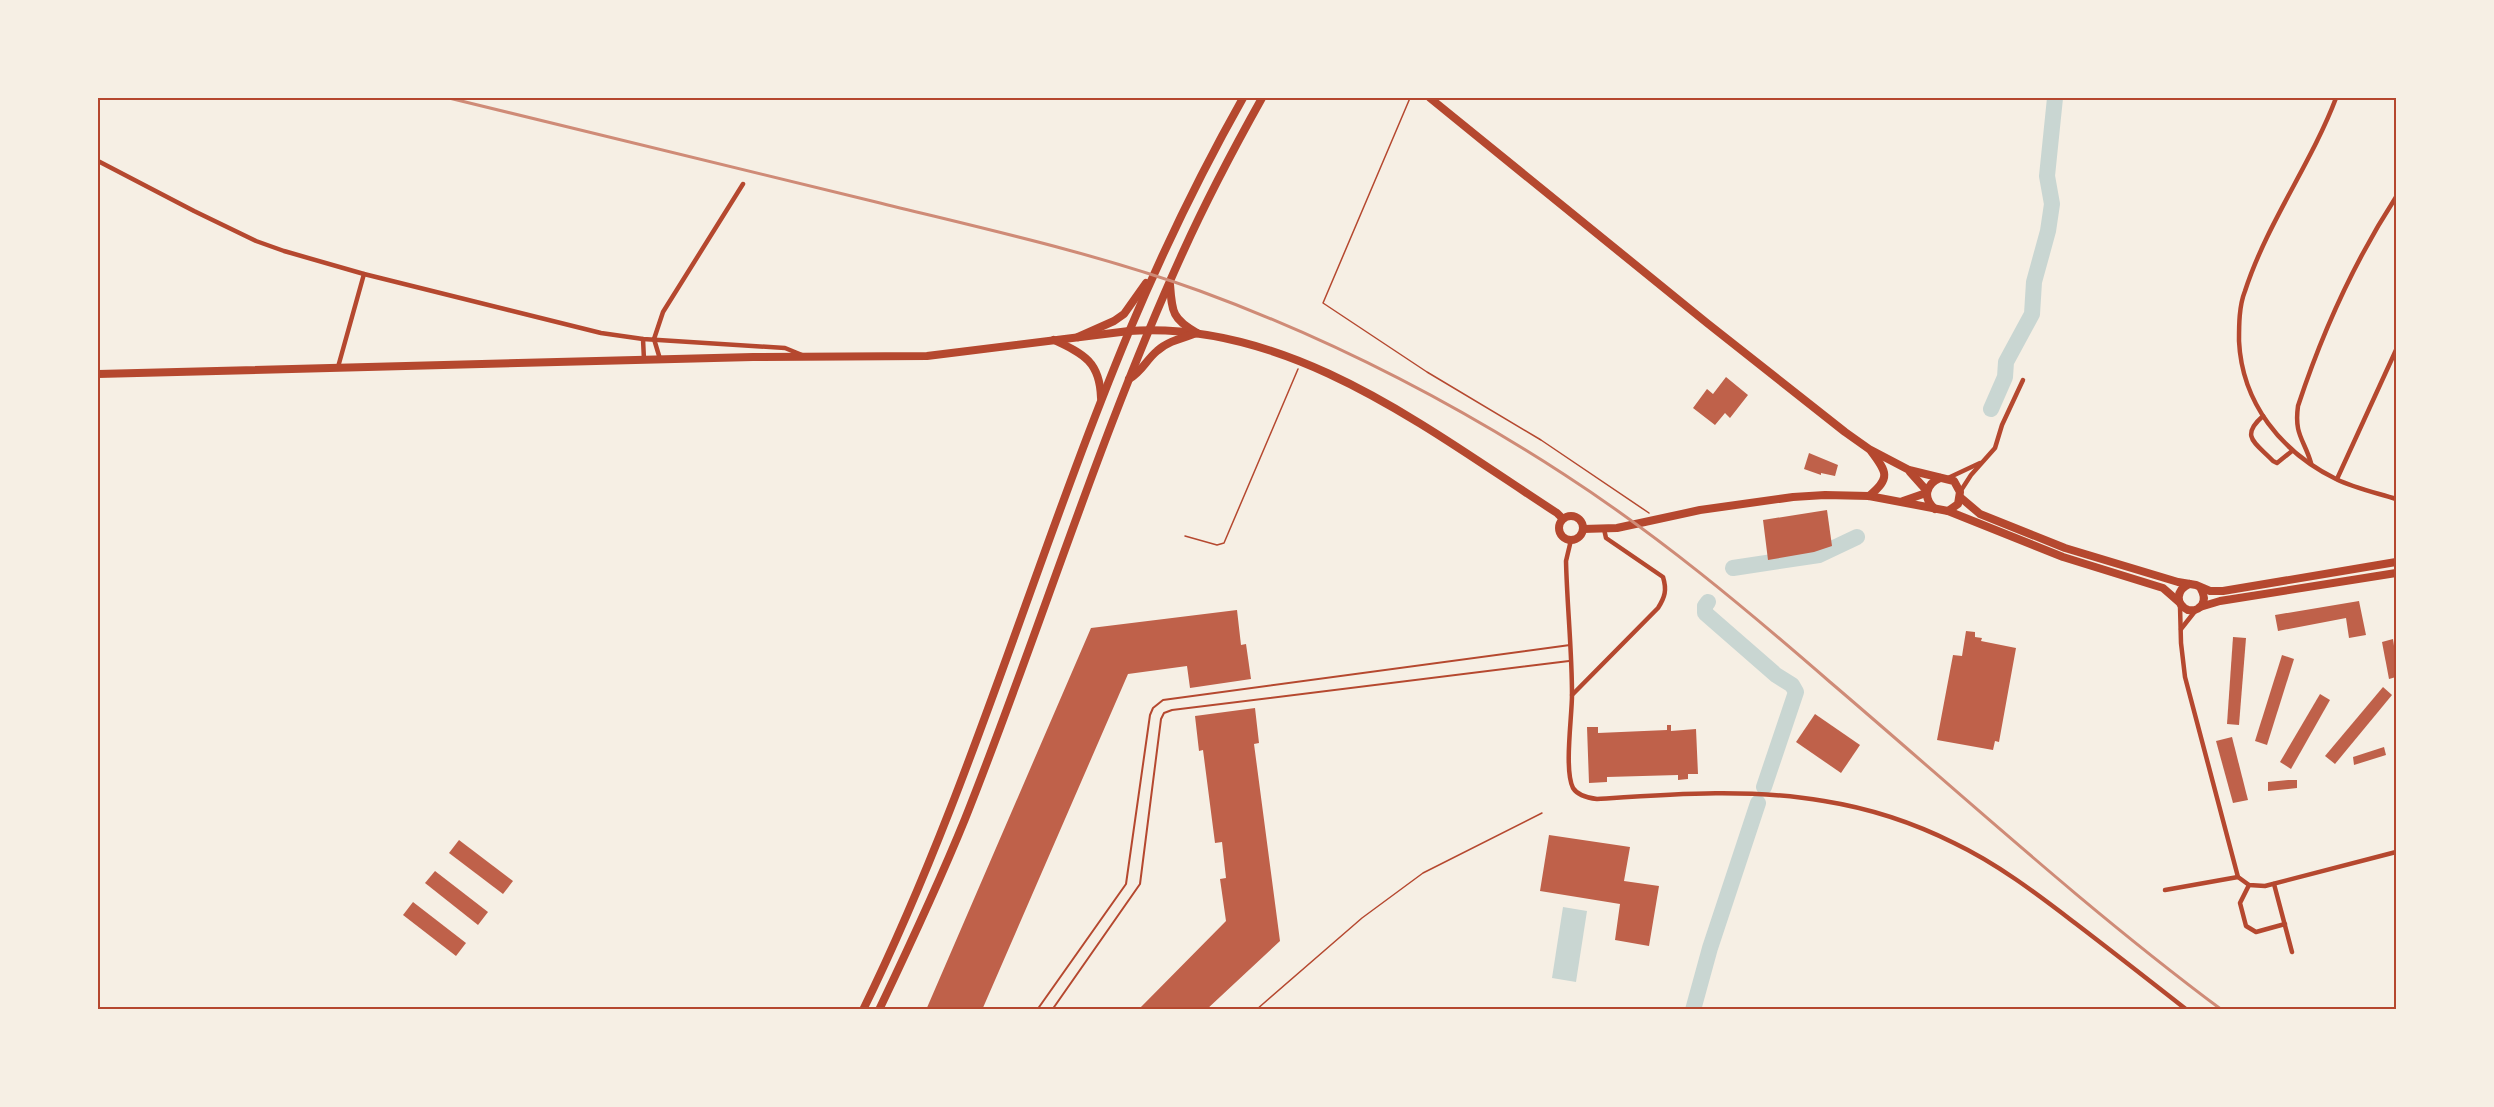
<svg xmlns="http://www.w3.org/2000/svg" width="2494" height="1107" font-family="Montserrat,sans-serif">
	<rect width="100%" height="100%" fill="#f6efe4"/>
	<polygon fill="#c9d6d2" points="1563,907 1587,911 1576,982 1552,978"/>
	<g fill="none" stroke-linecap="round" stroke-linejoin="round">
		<g stroke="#c9d6d2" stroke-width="16">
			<polyline points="1991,409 2005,377 2006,362 2032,314 2034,282 2048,231 2052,204 2047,176 2055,98"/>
			<polyline points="1733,568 1819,555 1857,537"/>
			<polyline points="1708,602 1705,606 1705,613 1776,675 1792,685 1796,692 1764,787"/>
			<polyline points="1693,1010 1710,948 1758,803"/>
		</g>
	</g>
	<g fill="#bf614a">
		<polygon points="1726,377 1748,395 1730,418 1725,413 1715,425 1693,408 1707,389 1713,394"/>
		<polygon points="1809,453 1838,465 1835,476 1821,473 1821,475 1804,469"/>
		<polygon points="1827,510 1832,546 1814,552 1768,560 1763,520"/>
		<polygon points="2359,601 2366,635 2349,638 2346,618 2278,631 2275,615"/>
		<polygon points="1237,610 1241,645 1246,644 1251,679 1190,688 1187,666 1128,674 982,1010 926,1010 1091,628"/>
		<polygon points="1966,631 1975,632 1975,637 1982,638 1981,641 2016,648 1999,742 1995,741 1993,750 1937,740 1953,655 1962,656"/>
		<polygon points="2233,637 2246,638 2239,725 2227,724"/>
		<polygon points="2393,639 2396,659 2396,677 2389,679 2382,642"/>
		<polygon points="2282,655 2294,659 2267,745 2255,741"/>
		<polygon points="2383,687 2392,695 2335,764 2325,756"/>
		<polygon points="2320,694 2330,700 2291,769 2280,762"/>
		<polygon points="1255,708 1259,743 1254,744 1280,941 1206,1010 1138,1010 1226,921 1220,879 1226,878 1222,842 1215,843 1203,750 1199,751 1195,716"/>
		<polygon points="1815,714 1860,745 1841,773 1796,742"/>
		<polygon points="1667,725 1671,725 1671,731 1696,729 1698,774 1688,774 1688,779 1678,780 1678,775 1607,777 1607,782 1589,783 1587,727 1598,727 1598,733 1667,730"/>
		<polygon points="2232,737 2248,800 2233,803 2216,741"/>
		<polygon points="2384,747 2386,755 2354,765 2353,757"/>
		<polygon points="2288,780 2297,780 2297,788 2268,791 2268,782"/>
		<polygon points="1549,835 1630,847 1624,881 1659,886 1649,946 1615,940 1620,904 1540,891"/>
		<polygon points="459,840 513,881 503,894 449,853"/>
		<polygon points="435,871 488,912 478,925 425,883"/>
		<polygon points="413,902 466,943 456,956 403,915"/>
	</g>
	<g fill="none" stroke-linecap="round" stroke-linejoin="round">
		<g stroke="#b5482f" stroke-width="1.5">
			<polyline points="1410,98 1323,303 1427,372 1541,440 1649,513"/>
			<polyline points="1185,536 1217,545 1224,543 1298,369"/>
			<polyline points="1256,1010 1362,918 1423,873 1542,813"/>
		</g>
		<g stroke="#b5482f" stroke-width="2">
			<polyline points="1037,1010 1126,884 1150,715 1153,708 1163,700 1570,645"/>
			<polyline points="1052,1010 1140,884 1161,719 1164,713 1172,710 1569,661"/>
		</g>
		<g stroke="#b5482f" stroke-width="4.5">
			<path d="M2336 98C2311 164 2267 223 2245 291 2239 306 2239 325 2239 341 2242 403 2281 452 2336 479 2354 488 2377 493 2396 499"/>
			<polyline points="98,161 194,211 256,241 284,251 364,274 601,333 643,339 785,348 802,355"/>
			<polyline points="643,339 644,360"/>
			<polyline points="654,339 663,312 743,184"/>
			<polyline points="654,339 660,359"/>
			<polyline points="338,367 364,274"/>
			<path d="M2263 416C2239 437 2256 443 2273 461L2277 463 2292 451"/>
			<path d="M2311 463C2304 439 2294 435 2298 406 2322 333 2354 262 2396 197"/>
			<polyline points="1948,478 1980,463"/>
			<polyline points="2337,479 2396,350"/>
			<polyline points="1960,492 1971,475 1995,448 2002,425 2023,380"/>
			<path d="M1571 540 1566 561C1567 605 1572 650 1572 695 1572 717 1564 770 1573 788 1578 796 1588 798 1597 799 1672 794 1750 788 1824 801 1868 808 1914 823 1954 843 1998 864 2037 894 2075 923 2113 952 2150 981 2187 1010"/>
			<polyline points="2180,606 2181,643 2185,677 2238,877 2249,885 2265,886 2396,852"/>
			<polyline points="2181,629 2196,610"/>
			<path d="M1572 695 1658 608C1665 597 1667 590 1663 577L1606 538 1604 529"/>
			<polyline points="2274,884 2292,952"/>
			<polyline points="2249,885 2240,903 2246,926 2256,932 2285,924"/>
			<polyline points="2165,890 2238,877"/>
		</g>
		<g stroke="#b5482f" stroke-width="8">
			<polyline points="1430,98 1707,323 1845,432 1869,449 1909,470 1954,481 1960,492 1958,504 1948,511 1869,496 1825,495 1793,497 1700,510 1617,528 1583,529"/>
			<path d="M98 374 753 357 927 356 1129 331C1290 320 1429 430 1557 513L1563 519"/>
			<polyline points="1910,472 1927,491"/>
			<path d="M1869 496C1891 478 1887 472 1871 451"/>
			<polyline points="1960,497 1980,514 2065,548 2178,582 2196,585 2210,591 2223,591 2396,562"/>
			<polyline points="1903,501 1926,493"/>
			<path d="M1935 509C1922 498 1926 484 1940 478"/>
			<polyline points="1948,511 2063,557 2163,588 2179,602"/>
			<circle cx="1571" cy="528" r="12"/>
			<path d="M2189 584C2176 590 2175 604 2188 610 2201 612 2208 601 2201 589"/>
			<polyline points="2200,607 2220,601 2396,573"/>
		</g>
		<g stroke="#b5482f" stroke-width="8">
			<path d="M1170 284C1172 312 1172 319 1197 333"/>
			<polyline points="1078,337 1114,321 1124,314 1146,283"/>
			<path d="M1054 340C1084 354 1100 362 1101 398"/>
			<path d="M1129 379C1142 372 1146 360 1157 351 1168 341 1183 338 1197 333"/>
			<path d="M863 1010C970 792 1035 558 1128 334 1162 253 1200 174 1243 98"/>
			<path d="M879 1010C909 947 939 883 965 819 1040 631 1099 436 1183 252 1207 199 1234 148 1262 98"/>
		</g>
		<path stroke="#cf8b77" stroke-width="3" d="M449 98C591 132 733 167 876 202 985 229 1095 253 1200 291 1328 338 1451 401 1565 475 1659 536 1745 608 1830 682 1959 792 2085 908 2222 1010"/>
	</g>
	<rect width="2494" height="1107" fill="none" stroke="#f6efe4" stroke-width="198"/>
	<rect x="99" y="99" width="2296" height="909" fill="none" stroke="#b5482f" stroke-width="2"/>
</svg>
